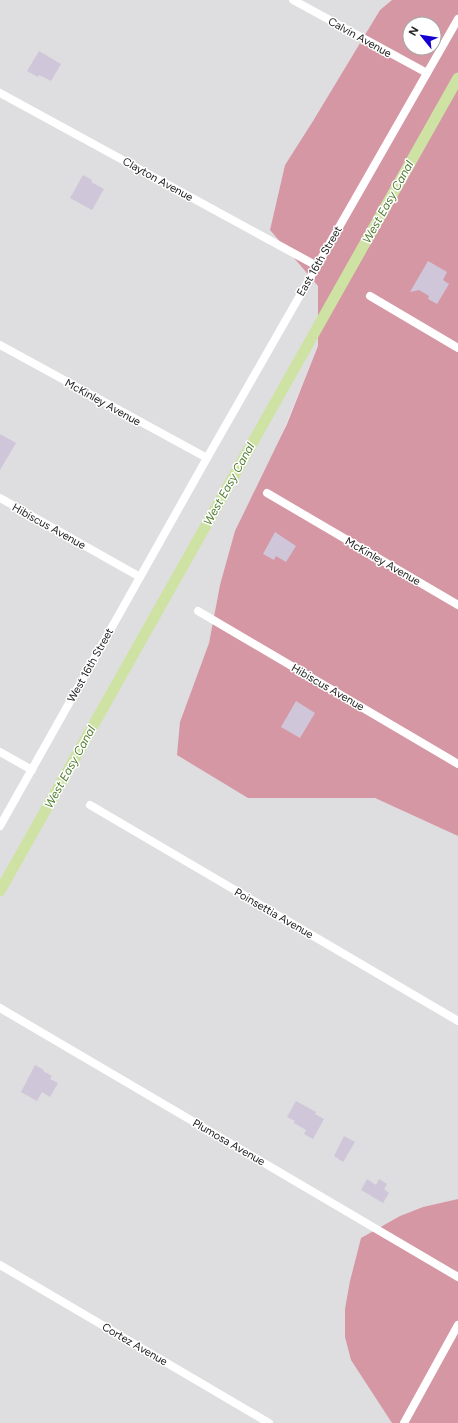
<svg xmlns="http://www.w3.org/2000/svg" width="458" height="1423" font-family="Figtree,sans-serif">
	<rect width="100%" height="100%" fill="#efe6f2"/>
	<polygon fill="#dedddf" points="0,0 392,0 380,10 313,121 285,165 270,230 318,286 318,346 220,585 209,643 180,722 248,798 375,798 458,836 458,1199 423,1207 400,1216 361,1238 350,1281 392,1423 0,1423"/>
	<g fill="#d597a4" fill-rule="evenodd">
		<path d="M392 0H458V836L375 798H248L177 755 180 722 209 643 220 585 235 531 287 424 318 346V286L270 230 285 165 313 121 380 10ZM410 24H434V48H410Z"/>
		<polygon points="458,1199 458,1423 392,1423 351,1360 345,1337 345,1309 350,1281 361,1238 400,1216 423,1207"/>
	</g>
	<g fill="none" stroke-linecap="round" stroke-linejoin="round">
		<polyline stroke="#cee3a3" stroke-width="11" points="0,891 458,78"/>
	</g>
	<g fill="#d0c6d9">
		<polygon points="39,51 61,64 51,81 39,75 38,77 27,71"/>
		<polygon points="83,175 92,180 91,182 104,189 92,210 70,198"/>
		<polygon points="428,261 447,272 443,280 449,284 437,304 428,299 429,296 419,290 410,292"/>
		<polygon points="0,434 16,443 0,470"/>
		<polygon points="275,532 296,546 286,562 276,556 274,560 263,554"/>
		<polygon points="296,701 315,713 300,738 281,727"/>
		<polygon points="35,1065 44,1070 43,1071 52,1076 50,1079 58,1083 50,1097 42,1092 37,1101 21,1092"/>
		<polygon points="296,1101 316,1112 315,1114 324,1119 313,1139 304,1134 306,1130 294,1123 295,1121 287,1117"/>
		<polygon points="344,1136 355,1142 343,1162 334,1156"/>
		<polygon points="367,1179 376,1185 379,1179 387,1184 384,1189 389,1193 383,1203 361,1190"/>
	</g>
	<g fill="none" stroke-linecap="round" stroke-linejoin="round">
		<g stroke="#fff" stroke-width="8">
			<polyline points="293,0 427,73"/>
			<polyline points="0,93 317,266"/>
			<polyline points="370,296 458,348"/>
			<polyline points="0,345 207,458"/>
			<polyline points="267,493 458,605"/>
			<polyline points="0,498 140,577"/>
			<polyline points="198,611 458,764"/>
			<polyline points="0,752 32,770"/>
			<polyline points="90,805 458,1021"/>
			<polyline points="0,826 207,458 458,19"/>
			<polyline points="0,1008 458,1277"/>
			<polyline points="0,1265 269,1423"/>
			<polyline points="404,1423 458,1325"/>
		</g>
	</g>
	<g text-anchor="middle" stroke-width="3" stroke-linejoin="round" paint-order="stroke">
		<g font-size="11" fill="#212121" stroke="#fff">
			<text transform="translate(360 37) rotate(29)" y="4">Calvin Avenue</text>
			<text transform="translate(158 179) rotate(29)" y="4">Clayton Avenue</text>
			<text transform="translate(319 261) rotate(-60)" y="4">East 16th Street</text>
			<text transform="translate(103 402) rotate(29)" y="4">McKinley Avenue</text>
			<text transform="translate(49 526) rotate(29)" y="4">Hibiscus Avenue</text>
			<text transform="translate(383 561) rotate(30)" y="4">McKinley Avenue</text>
			<text transform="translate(90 665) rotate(-61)" y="4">West 16th Street</text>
			<text transform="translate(328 687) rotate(30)" y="4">Hibiscus Avenue</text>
			<text transform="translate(274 913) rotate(30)" y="4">Poinsettia Avenue</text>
			<text transform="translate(229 1142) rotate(30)" y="4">Plumosa Avenue</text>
			<text transform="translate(135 1344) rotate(30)" y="4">Cortez Avenue</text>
		</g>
		<g font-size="12" font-style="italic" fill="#517f32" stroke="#fff">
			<text transform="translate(388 202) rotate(-61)" y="4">West Easy Canal</text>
			<text transform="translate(229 484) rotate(-61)" y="4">West Easy Canal</text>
			<text transform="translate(70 767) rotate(-61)" y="4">West Easy Canal</text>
		</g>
	</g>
	<g transform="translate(422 36) rotate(300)"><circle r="19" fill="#ffffff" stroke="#a6a6a6"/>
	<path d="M0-3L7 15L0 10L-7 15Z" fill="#1400d1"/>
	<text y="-6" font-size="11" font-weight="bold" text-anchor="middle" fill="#212121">N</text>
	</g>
</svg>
